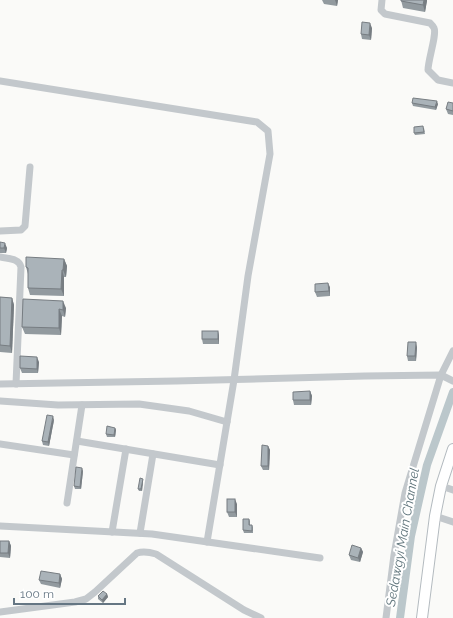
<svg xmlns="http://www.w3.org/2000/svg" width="453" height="618" font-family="Raleway,sans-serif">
	<rect width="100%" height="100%" fill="#fafaf8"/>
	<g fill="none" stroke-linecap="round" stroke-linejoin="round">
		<polyline stroke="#bbc7cb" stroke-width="8" points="400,618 411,536 427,465 453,392"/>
		<g stroke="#b3babf" stroke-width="12">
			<polyline id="secondary" points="422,618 435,516 441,486 453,449"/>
		</g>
		<g stroke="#c3c8cc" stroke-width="7">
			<path d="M382 0 381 10 385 14 430 23C431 24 433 26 434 28 437 34 428 60 428 70L438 80 453 83"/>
			<polyline points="0,81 257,122 268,131 270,154 248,276 234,380 207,542"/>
			<polyline points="0,231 21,230 25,226 30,167"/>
			<path d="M0 257C8 259 19 258 21 267L16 384"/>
			<polyline points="0,384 176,381 365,376 441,375 453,381"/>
			<polyline points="0,401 58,405 139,404 189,411 227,422"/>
			<polyline points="77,441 220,465"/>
			<polyline points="0,444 74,455"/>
			<polyline points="441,486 453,490"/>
			<polyline points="67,503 82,405"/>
			<polyline points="435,516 453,522"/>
			<polyline points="0,526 152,534 320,558"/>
			<polyline points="112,532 126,449"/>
			<polyline points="140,533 153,454"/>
			<path d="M0 612 75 602 86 599 95 592 137 553C144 551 149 552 156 554L244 610 261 618"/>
			<polyline points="386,618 394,555 405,493 441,375 453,351"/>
		</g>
		<use href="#secondary" stroke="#fff" stroke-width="10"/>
	</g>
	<g fill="#929a9f">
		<polygon points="322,0 338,0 337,6 324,4"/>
		<polygon points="401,0 427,0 425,12 403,8"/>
		<polygon points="372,28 371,40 362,39 361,34"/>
		<polygon points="412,103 438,104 436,110 413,106"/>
		<polygon points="453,103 453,115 448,114 446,109"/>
		<polygon points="424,128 425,134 415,135 414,133"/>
		<polygon points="0,242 7,248 6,253 0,253"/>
		<polygon points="64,259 67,266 66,277 64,277 64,296 30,295 28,288 28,274 26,267"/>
		<polygon points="330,287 330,296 317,297 315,292"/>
		<polygon points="0,297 12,298 14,305 12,353 0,352"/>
		<polygon points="23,299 66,308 65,317 62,316 61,335 25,334 22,327"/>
		<polygon points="218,331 219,336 219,344 203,344 202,339"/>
		<polygon points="417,347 416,361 408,361 407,356"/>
		<polygon points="39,362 38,373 22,373 20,368"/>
		<polygon points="310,391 312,396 311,405 294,405 293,400"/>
		<polygon points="54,420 49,446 43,445 42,441"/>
		<polygon points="115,428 116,430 115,437 107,437 106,434"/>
		<polygon points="268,446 270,450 269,470 263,470 261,466"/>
		<polygon points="83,471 81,489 75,489 74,486"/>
		<polygon points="143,479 143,481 142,491 139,491 138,489"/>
		<polygon points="237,504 237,517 229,517 227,512"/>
		<polygon points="249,519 250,521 250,525 252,525 253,527 253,533 244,533 243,530"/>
		<polygon points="0,541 9,541 11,546 10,558 0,557"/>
		<polygon points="361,548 363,552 360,562 351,560 349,555"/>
		<polygon points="60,574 62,579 60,588 41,584 39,580"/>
		<polygon points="107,594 108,597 103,603 98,599 98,596"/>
	</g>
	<g fill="#777d82">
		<polygon points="335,0 338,0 337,6"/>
		<polygon points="424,0 427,0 427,1 425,12 423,5"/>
		<polygon points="370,23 372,28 371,40 369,35"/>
		<polygon points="437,101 438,104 436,110 435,107"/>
		<polygon points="5,243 7,248 6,253 4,248"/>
		<polygon points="64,259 67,266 66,277 63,270"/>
		<polygon points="62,270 64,277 64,296 61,289"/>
		<polygon points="328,283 330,287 330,296 329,291"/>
		<polygon points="12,298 14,305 12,353 10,346"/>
		<polygon points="63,301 66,308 65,317 63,310"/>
		<polygon points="59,309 62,316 61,335 59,328"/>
		<polygon points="218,331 219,336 219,344 218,339"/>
		<polygon points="416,342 417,347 416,361 415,356"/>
		<polygon points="37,357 39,362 38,373 37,369"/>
		<polygon points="310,391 312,396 311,405 310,400"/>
		<polygon points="53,416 54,420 49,446 48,442"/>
		<polygon points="115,428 116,430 115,437 114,435"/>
		<polygon points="268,446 270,450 269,470 268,466"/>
		<polygon points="82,468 83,471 81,489 80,487"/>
		<polygon points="143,479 143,481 142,491 141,489"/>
		<polygon points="235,499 237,504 237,517 235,512"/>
		<polygon points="9,541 11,546 10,558 8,553"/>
		<polygon points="361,548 363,552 360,562 358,558"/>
		<polygon points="60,574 62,579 60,588 59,583"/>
		<polygon points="107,594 108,597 103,603 102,600"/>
	</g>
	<g fill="#aab3b9" stroke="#777d82">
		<polygon points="401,0 424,0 423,5 401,1"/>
		<polygon points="362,22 370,23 369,35 361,34"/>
		<polygon points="413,98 437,101 435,107 412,103"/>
		<polygon points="448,102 453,103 453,111 446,109"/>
		<polygon points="423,126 424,132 414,133 414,127"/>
		<polygon points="0,242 5,243 4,248 0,248"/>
		<polygon points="26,257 64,259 63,270 62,270 61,289 28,288 28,268 26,267"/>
		<polygon points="328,283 329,291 315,292 315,284"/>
		<polygon points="0,297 12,298 10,346 0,345"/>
		<polygon points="23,299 63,301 63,310 59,309 59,328 22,327"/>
		<rect x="202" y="331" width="16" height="8"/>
		<polygon points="408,342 416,342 415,356 407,356"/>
		<polygon points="20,356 37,357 37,369 20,368"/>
		<polygon points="310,391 310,400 293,400 293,392"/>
		<polygon points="47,415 53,416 48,442 42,441"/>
		<polygon points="107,426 115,428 114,435 106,434"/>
		<polygon points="262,445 268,446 268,466 261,466"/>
		<polygon points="76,467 82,468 80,487 74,486"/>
		<polygon points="140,478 143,479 141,489 138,489"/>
		<rect x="227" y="499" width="8" height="13"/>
		<polygon points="243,519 249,519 249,525 252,525 252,531 243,530"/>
		<polygon points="0,541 9,541 8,553 0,553"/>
		<polygon points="352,545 361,548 358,558 349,555"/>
		<polygon points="41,571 60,574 59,583 39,580"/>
		<polygon points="103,591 107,594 102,600 98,596"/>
	</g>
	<g text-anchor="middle" stroke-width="4" stroke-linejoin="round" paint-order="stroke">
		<g font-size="13" font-style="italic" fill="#60757c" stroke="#fff">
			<text transform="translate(402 537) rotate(-80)" y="5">Sedawgyi Main Channel</text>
		</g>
	</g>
	<path d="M14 598v6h111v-6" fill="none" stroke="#657683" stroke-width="2"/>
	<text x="20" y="598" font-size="12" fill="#657683" stroke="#ffffff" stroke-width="3" paint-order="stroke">100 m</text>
</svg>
